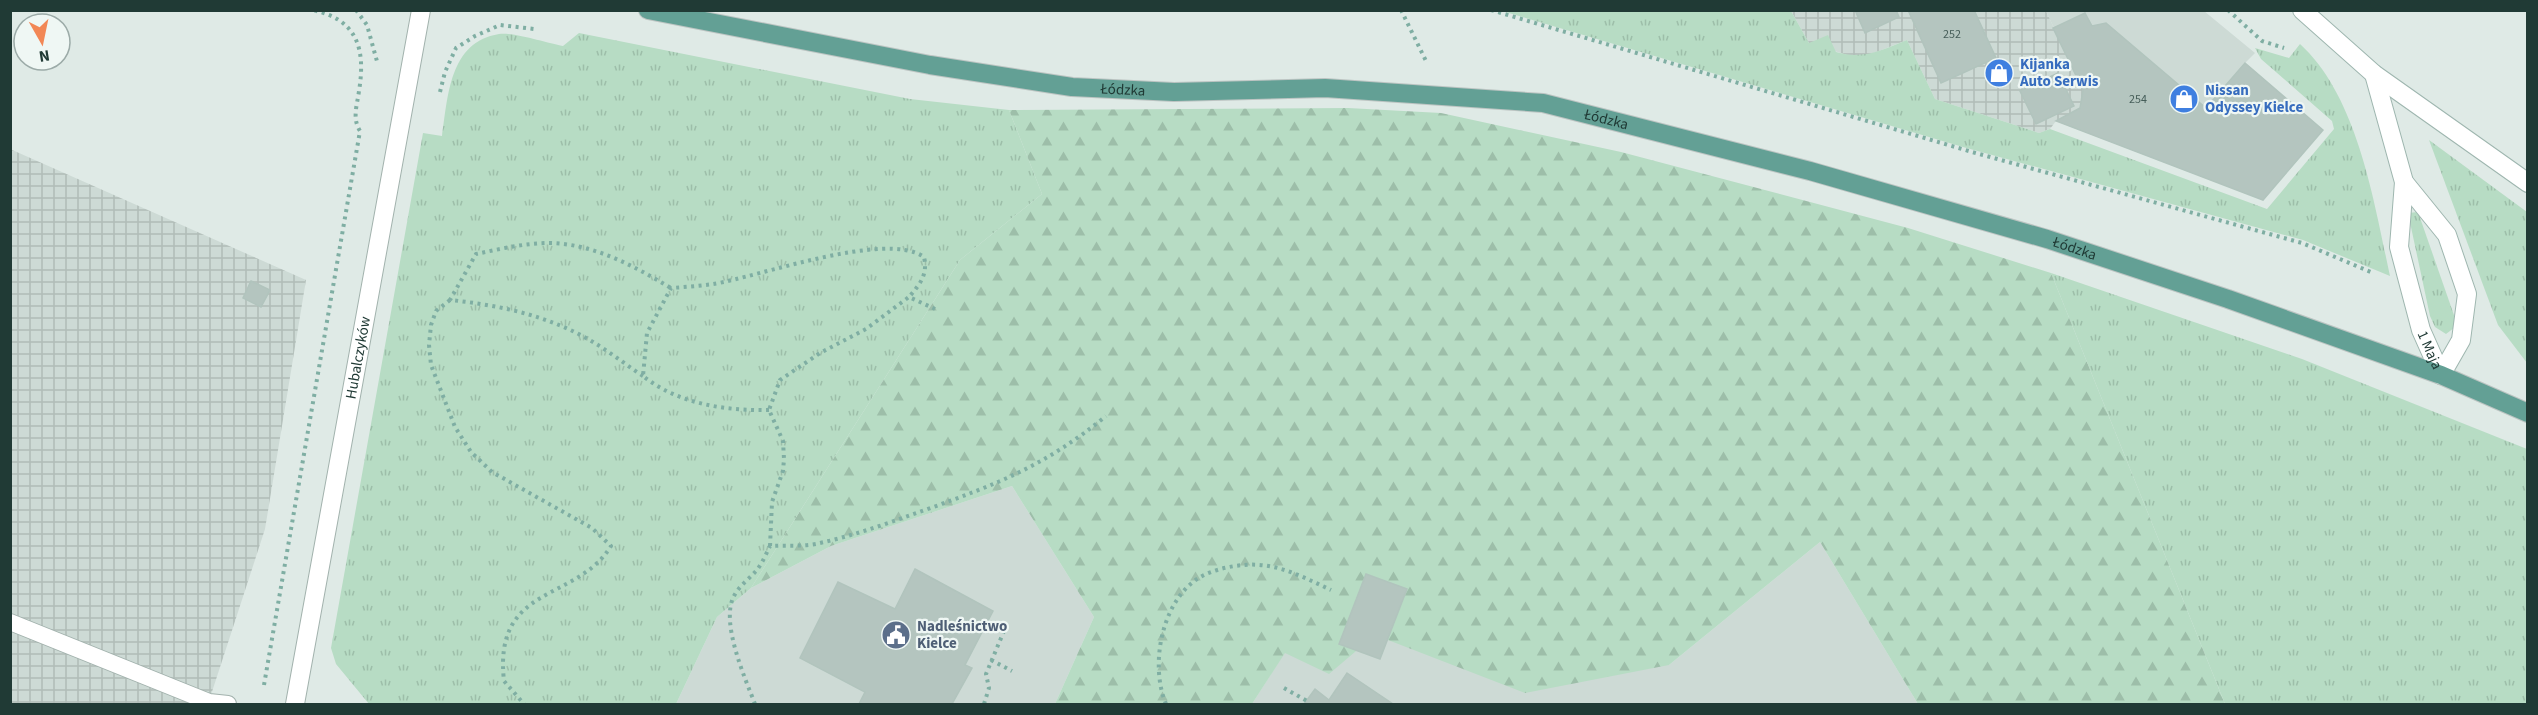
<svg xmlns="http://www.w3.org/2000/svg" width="2538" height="715" font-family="'Source Sans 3',sans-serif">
	<defs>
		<pattern id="industrial-grid" width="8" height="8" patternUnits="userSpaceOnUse" patternTransform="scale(1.5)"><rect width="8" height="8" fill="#cddad5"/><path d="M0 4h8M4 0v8" fill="none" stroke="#b0bcb7"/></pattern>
		<pattern id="grass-tufts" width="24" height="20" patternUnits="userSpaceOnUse" patternTransform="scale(1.5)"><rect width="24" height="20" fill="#b7dcc4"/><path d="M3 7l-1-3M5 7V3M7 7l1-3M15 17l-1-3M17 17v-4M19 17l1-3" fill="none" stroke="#9dbea9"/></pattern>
		<pattern id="forest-firs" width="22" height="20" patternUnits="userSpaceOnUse" patternTransform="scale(1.5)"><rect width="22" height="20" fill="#b7dcc4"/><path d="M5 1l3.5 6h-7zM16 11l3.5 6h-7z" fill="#9dbea9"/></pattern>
	</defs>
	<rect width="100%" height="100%" fill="#dfeae6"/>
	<g fill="#cddad5">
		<polygon points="2046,11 2204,11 2255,53 2245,63 2323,130 2263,200 2056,121 2080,108 2083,90"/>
		<polygon points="1012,486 1094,617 1055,704 676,704 717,617 751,588 831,546"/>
		<polygon points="1820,542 1918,704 1252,704 1285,652 1375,635 1669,665"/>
	</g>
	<g fill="url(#industrial-grid)">
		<polygon points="1791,11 2046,11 2083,90 2080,108 2056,121 2050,129 2039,133 1935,99 1907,40 1869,55 1847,55 1809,43"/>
		<polygon points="10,149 306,280 265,529 208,704 11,704"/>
	</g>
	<g fill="url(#grass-tufts)">
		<path d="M1502 11H1791L1809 43 1828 35 1836 52C1863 60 1882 50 1907 40L1935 99 2039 133 2050 129 2267 209 2334 129 2332 121 2261 59 2255 48 2289 58 2300 44C2358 97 2374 202 2390 276L2303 240 1963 147Z"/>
		<path d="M579 33 910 99 1009 110 1042 194 960 260 751 588 717 617 676 704H369L336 664 331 648 423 133 442 136C448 97 449 42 499 34 514 32 547 43 563 46Z"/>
		<polygon points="2429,140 2527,212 2527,363 2498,325"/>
		<polygon points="2418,212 2455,318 2454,328 2446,334 2435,327 2430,316 2408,213"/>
		<polygon points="2051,273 2302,359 2527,449 2527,704 2225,704"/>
	</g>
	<polygon fill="url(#forest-firs)" points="1348,108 1441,113 1621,152 1908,228 2051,273 2225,704 1918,704 1820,542 1669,665 1525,693 1375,635 1329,674 1285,653 1252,704 1055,704 1094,617 1012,486 831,546 751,588 960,260 1042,194 1009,110"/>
	<g fill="#b4c5bf" stroke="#b1c4bd" stroke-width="1.5">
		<polygon points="1855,10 1896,10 1899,17 1865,33"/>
		<polygon points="1908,10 1974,10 1996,58 1941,83"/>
		<polygon points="2085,13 2092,26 2106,23 2206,108 2245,63 2323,130 2263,200 2056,121 2080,108 2083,90 2053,28"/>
		<polygon points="2058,73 2074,106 2036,124 2020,91"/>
		<polygon points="251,281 270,290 261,307 243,298"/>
		<polygon points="915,569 993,611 965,665 972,668 952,704 859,704 865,692 800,658 838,582 895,609"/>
		<polygon points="1366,574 1407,589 1380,659 1339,644"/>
		<polygon points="1347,673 1393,704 1304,704 1315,689 1329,700"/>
	</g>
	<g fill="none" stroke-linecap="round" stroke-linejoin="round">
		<g stroke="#a2b2ad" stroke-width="18">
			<polyline id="lane" points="10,622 209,702 228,704"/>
		</g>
		<g stroke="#a2b2ad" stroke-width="20">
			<g id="street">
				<path id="s1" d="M295 704 421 10"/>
			</g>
		</g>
		<g stroke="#9eb6af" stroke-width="20">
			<g id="secondary">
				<polyline points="2302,10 2374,74 2528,183"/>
				<path id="s2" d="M2374 74 2404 182 2399 247 2421 330 2441 375"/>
				<polyline points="2404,182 2447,235 2467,294 2461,340 2441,375"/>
			</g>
		</g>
		<g stroke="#bcc4c2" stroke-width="20">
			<g id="primary">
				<path id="s3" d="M648 10 930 65 1072 87 1174 92 1325 88 1543 103 1810 171 2047 239 2228 299 2441 375 2528 413"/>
			</g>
		</g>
		<g stroke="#7faea3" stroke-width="4" stroke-dasharray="3 4.5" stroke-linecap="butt">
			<polyline points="356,10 367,25 378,65"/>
			<polyline points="1401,10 1427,63"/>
			<polyline points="1491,10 1972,152 2302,243 2373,273"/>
			<polyline points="2228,10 2262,41 2284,48"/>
			<polyline points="440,92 445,72 456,48 475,36 500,25 534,29"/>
			<path d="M450 300 436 311 431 325 429 345 431 365 455 427 471 452 492 472 592 528 611 546C576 603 493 583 504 681L524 704"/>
			<path d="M643 376C626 365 610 352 593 342 550 316 499 305 450 300L476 254C500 249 525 243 550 243 594 244 634 266 671 288"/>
			<path d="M769 410C726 411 678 404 643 376L647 333 671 288C685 287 699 286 713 284 758 277 886 230 924 257 928 275 920 284 909 297"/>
			<polyline points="770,546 772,502 783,471 784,459 783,441 769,410 780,380 820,353 866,329 909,297 935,309"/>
			<polyline points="991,660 1012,671"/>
			<path d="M264 685 360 131C352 118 357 106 359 91 366 48 357 19 312 10"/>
			<polyline points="1284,688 1307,701"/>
			<path d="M755 704C745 678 720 622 734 596 739 586 749 579 756 571 762 564 766 554 770 546 787 545 805 547 820 543 856 535 891 522 925 510 997 484 1045 466 1106 416"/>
			<polyline points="984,704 989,688 986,674 1004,631"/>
			<path d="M1166 704C1149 664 1162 596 1204 575 1217 569 1231 566 1244 565 1276 562 1303 577 1331 590"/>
		</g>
		<use href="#lane" stroke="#fff" stroke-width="16"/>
		<use href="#street" stroke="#fff" stroke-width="18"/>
		<use href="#secondary" stroke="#fff" stroke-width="18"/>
		<use href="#primary" stroke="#63a095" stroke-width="18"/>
	</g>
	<defs>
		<g id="shop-disc" transform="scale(1.5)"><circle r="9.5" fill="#3f7fe0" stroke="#eff7f4"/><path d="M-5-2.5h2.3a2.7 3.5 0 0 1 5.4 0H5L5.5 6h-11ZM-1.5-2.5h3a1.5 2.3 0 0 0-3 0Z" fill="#fff"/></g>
		<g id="civic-disc" transform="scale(1.5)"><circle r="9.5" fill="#5c6f8a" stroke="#eff7f4"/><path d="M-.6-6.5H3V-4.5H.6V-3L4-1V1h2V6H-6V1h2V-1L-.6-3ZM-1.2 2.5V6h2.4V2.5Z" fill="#fff"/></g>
	</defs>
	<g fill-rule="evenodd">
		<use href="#shop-disc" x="1999" y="73"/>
		<use href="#shop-disc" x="2184" y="99"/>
		<use href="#civic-disc" x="896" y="635"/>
	</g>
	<g text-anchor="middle" stroke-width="4.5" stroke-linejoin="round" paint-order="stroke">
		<g font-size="12" fill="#455d58">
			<text x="1952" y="38">252</text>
			<text x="2138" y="103">254</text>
		</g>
		<g font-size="15" font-weight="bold" fill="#366cbe" stroke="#eff7f4" text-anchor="start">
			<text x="2020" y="69">Kijanka<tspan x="2020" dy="17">Auto Serwis</tspan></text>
			<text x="2205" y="95">Nissan<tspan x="2205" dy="17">Odyssey Kielce</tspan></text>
		</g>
		<g font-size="15" fill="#203a35" stroke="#eff7f4">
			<text dy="5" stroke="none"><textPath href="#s3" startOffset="482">Łódzka</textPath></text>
			<text dy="5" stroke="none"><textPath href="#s3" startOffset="968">Łódzka</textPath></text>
			<text dy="5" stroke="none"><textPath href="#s3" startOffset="1454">Łódzka</textPath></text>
			<text dy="5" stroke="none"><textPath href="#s2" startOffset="285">1 Maja</textPath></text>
			<text dy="5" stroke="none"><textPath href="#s1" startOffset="352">Hubalczyków</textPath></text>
		</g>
		<g font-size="15" font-weight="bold" fill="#4e5e75" stroke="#eff7f4" text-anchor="start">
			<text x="917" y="631">Nadleśnictwo<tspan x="917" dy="17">Kielce</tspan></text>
		</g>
	</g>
	<rect width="2538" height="715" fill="none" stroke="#203a35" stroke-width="24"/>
	<g transform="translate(42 42) rotate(171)"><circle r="28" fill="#eff7f4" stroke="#9caba8" stroke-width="1.5"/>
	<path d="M0-4.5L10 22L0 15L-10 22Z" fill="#f28755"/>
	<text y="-9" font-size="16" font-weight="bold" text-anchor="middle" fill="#203a35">N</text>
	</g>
</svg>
